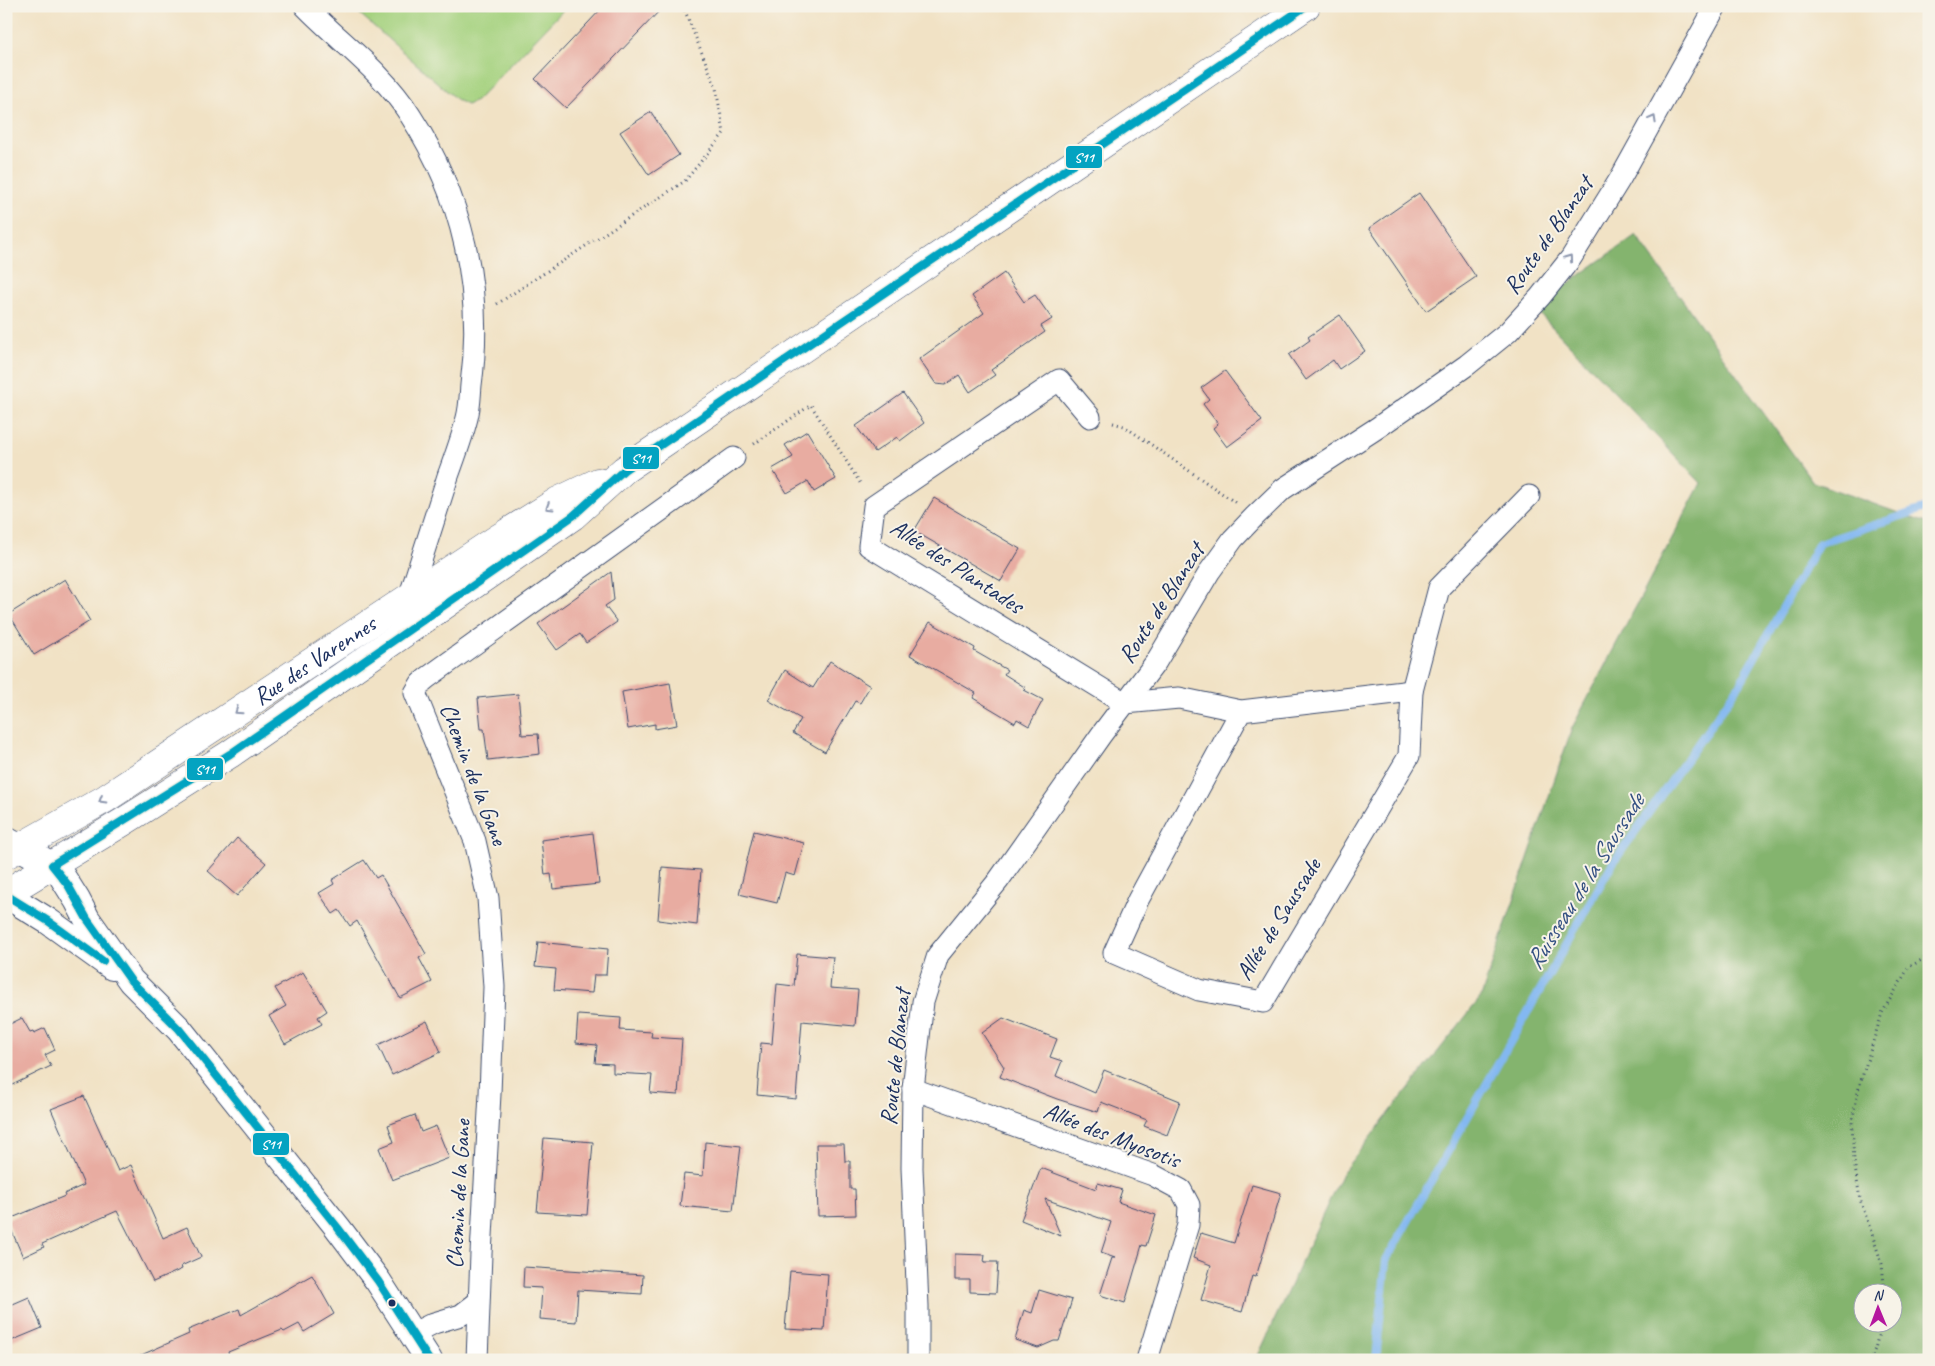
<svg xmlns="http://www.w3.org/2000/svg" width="1935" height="1366" font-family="Caveat,sans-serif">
	<rect width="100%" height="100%" fill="#f7f3e8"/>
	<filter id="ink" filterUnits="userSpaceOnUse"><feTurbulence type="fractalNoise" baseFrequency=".02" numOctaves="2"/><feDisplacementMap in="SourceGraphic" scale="10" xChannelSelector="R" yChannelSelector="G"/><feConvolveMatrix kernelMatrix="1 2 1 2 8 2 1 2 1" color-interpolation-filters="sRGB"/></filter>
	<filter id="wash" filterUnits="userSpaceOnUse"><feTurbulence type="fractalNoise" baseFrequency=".0096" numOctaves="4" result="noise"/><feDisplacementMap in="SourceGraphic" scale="20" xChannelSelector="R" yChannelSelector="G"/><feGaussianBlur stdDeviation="1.12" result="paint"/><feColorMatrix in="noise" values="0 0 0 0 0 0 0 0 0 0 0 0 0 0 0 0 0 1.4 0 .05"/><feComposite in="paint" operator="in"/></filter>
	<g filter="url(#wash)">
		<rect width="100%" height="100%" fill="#f1e2c5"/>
		<polygon fill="#a5d27f" stroke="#60806e" points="351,6 567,6 476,101 467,105 457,100"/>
		<path fill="#84b46e" stroke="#507266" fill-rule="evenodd" d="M1636 235 1813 482 1929 524V1360H1256L1342 1173 1481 997 1572 728 1701 483 1534 308ZM1862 1294H1892V1324H1862Z"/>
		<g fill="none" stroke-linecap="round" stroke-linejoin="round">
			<polyline stroke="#83b8f1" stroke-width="8" points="1376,1360 1386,1260 1611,866 1740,684 1819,543 1929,507"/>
		</g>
		<g id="blocks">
			<g fill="#e8aca1">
				<polygon points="604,6 664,6 566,108 535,79"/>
				<polygon points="651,112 679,155 649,175 620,132"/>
				<polygon points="1419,193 1476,277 1426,311 1369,228"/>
				<polygon points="1004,273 1024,302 1035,295 1052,319 1041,326 1045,332 991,370 995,375 970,392 959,375 945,385 936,384 919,359 984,313 972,296"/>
				<polygon points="1340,315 1365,351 1339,369 1333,360 1306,380 1289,355 1310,340 1308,337"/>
				<polygon points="1225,371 1262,421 1227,447 1213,428 1218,424 1203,404 1209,399 1201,388"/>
				<polygon points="903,393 924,423 900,441 897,437 875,452 856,426"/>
				<polygon points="807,431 836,479 814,492 808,481 787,493 772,469 793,457 785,445"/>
				<polygon points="934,498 1020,549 1001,581 914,531"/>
				<polygon points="611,572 614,600 605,606 617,622 586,643 580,634 557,650 538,624"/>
				<polygon points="65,579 90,621 34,655 9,614"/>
				<polygon points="930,622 975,648 974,651 1007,670 1004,674 1026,688 1024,690 1043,700 1029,726 1017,719 1015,723 973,698 976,693 910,655"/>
				<polygon points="830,661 870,686 860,703 855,701 825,752 793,733 801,719 768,700 785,670 813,688"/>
				<polygon points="670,683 677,725 655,729 655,724 628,729 622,692"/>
				<polygon points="518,694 522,735 538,734 540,754 488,760 484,729 481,729 478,698"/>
				<polygon points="754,831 804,843 795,876 785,873 777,903 739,894"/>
				<polygon points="593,833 599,884 553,889 551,874 545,875 541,840"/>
				<polygon points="237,838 266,863 237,896 208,871"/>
				<polygon points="364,860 376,878 381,875 426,954 419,958 432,982 400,998 357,921 350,926 339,910 333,914 319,893 334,884 332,880"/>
				<polygon points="662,867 701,870 697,925 658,920"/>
				<polygon points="538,942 608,949 606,975 594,975 592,993 554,990 556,969 535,967"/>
				<polygon points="797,954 833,957 830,988 858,990 855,1026 802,1021 796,1099 757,1095 761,1043 772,1044 777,984 794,986"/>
				<polygon points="303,972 327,1011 318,1017 322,1024 285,1044 269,1016 286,1006 275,988"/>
				<polygon points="578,1015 621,1018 620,1030 652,1032 651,1037 682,1039 678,1095 650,1093 652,1075 613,1073 613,1064 595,1063 597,1045 576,1043"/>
				<polygon points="22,1018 30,1032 33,1031 34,1033 45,1028 55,1050 45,1055 51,1066 6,1088 6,1026"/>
				<polygon points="1003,1018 1057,1039 1050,1057 1062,1061 1056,1076 1095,1093 1104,1070 1180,1101 1167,1135 1144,1126 1147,1120 1101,1102 1098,1112 1057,1099 1000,1077 1004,1067 982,1033"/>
				<polygon points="427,1021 441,1052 392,1075 378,1045"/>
				<polygon points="84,1096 118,1171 131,1165 163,1238 187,1227 201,1257 181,1266 182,1269 153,1282 117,1211 42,1244 44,1247 23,1257 7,1220 65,1196 64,1194 84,1185 51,1109"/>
				<polygon points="415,1115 421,1132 436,1126 449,1158 392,1180 379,1148 394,1142 388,1125"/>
				<polygon points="544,1138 593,1142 587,1215 537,1212"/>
				<polygon points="705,1142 741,1146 733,1211 680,1206 684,1174 703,1176"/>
				<polygon points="816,1144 844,1144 845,1161 850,1161 850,1189 855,1189 856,1215 818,1216"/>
				<polygon points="1041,1168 1096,1189 1098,1183 1122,1190 1118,1202 1156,1215 1146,1246 1142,1245 1125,1303 1100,1295 1112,1258 1115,1258 1101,1253 1111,1222 1045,1199 1061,1236 1021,1220"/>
				<polygon points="1252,1185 1281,1193 1256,1277 1252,1276 1242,1312 1201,1300 1211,1265 1193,1258 1201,1233 1234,1243"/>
				<polygon points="955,1254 985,1255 984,1262 998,1262 996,1293 970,1292 970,1280 955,1280"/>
				<polygon points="524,1267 643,1275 642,1294 578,1290 576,1322 540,1319 542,1288 523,1287"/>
				<polygon points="790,1271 828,1274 824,1331 785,1329"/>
				<polygon points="312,1275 334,1314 304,1332 299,1324 284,1332 282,1330 228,1352 231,1360 130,1360 189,1334 188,1330 239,1309 241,1315"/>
				<polygon points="1039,1290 1072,1300 1059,1341 1054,1341 1038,1348 1015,1340 1024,1310 1032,1313"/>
				<polygon points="29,1297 42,1328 6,1343 6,1307"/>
			</g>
		</g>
	</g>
	<g filter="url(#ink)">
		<use href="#blocks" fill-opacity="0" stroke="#3b4a6d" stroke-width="1"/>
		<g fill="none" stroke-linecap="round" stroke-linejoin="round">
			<g stroke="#3b4a6d" stroke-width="23">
				<g id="minor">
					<path d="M305 6C340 42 383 72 410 115 462 195 484 290 471 385 470 396 470 407 467 418 462 438 455 457 448 476 435 516 422 557 409 598L412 602"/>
					<polyline points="1090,417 1059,380 874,506 869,546 1125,703 1179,698 1241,711 1412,691 1409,756 1263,1002 1199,990 1114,953 1138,900 1241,711"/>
					<polyline points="1412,691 1439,588 1529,496"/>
					<polyline points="913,1089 1153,1175 1181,1190 1189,1205 1188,1225 1147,1360"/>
					<polyline points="412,1334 434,1323 461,1315 478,1302"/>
					<polyline points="477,1360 481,1254 490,1094 494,987 488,898 475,841 415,693 421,683 427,678 734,458"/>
					<polyline points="918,1360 918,1306 912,1168 913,1089 923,1002 938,955 998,881 1101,735 1156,662 1210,571 1233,539 1255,516 1283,489 1377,428 1467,365 1508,332 1540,297 1571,258 1620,179 1716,6"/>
				</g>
			</g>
			<g stroke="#3b4a6d" stroke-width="28">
				<g id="tertiary">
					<polyline points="6,840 52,865 60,873 77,900 87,919 131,981 179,1029 338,1228 378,1281 429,1360"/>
					<polyline points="6,895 48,921 112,967"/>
				</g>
			</g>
			<g stroke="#3b4a6d" stroke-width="29">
				<g id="secondary">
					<path id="s1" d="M6 855 105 799 497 539 558 501 598 482"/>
					<polyline points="6,893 123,822 230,754 573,516 624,470 1306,6"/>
				</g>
			</g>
			<g stroke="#3b4a6d" stroke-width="3" stroke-dasharray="1 4" stroke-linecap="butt">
				<polyline points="497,304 685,181 724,133 716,88 683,6"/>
				<polyline points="1113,423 1124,426 1236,503"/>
				<polyline points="754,444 811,405 862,486"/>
				<polyline points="1885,1294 1882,1264 1860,1199 1854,1161 1852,1121 1859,1087 1882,1013 1909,967 1929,956"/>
				<polyline points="1870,1360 1875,1349 1881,1324"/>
			</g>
			<use href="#minor" stroke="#fff" stroke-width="21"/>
			<use href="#tertiary" stroke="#fff" stroke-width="26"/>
			<use href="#secondary" stroke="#fff" stroke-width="28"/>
			<g stroke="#f7f3e8" stroke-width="11">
				<g id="bus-1">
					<polyline points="6,895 48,921 103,961"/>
					<polyline points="429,1360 378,1281 338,1228 179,1029 131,981 87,919 68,885 52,865 230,754 573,516 624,470 1306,6"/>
				</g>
			</g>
			<use href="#bus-1" stroke="#03a3c1" stroke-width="8"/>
		</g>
		<defs><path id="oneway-chevron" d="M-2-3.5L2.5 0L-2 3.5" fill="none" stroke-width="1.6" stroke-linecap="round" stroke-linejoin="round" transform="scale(1.25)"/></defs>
		<g stroke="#8d97ae">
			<use href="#oneway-chevron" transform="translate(1653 119) rotate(-61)"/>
			<use href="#oneway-chevron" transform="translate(1569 258) rotate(-55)"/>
			<use href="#oneway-chevron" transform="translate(549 507) rotate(148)"/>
			<use href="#oneway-chevron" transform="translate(238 711) rotate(146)"/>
			<use href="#oneway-chevron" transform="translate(102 800) rotate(149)"/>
		</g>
	</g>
	<circle fill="#1b2f5e" stroke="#f7f3e8" stroke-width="2" cx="392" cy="1303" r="4.5"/>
	<g text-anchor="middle" stroke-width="4" stroke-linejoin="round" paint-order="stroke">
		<g font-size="24" fill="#1b2f5e" stroke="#f7f3e8">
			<text transform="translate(1548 235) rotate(-55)" y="8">Route de Blanzat</text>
			<text transform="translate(957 566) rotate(33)" y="8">Allée des Plantades</text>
			<text transform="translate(1161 603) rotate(-57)" y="8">Route de Blanzat</text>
			<text dy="8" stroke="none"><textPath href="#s1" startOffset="365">Rue des Varennes</textPath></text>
			<text transform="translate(474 774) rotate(69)" y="8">Chemin de la Gane</text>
			<text transform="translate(1278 919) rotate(-58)" y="8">Allée de Saussade</text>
			<text transform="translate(895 1057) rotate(-84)" y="8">Route de Blanzat</text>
			<text transform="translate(1112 1135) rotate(21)" y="8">Allée des Myosotis</text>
			<text transform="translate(458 1194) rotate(-87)" y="8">Chemin de la Gane</text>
		</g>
		<g font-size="25" font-style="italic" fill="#355183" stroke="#f7f3e8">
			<text transform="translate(1584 881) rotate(-58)" y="9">Ruisseau de la Saussade</text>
		</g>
	</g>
	<g stroke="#f7f3e8" stroke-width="2">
		<rect x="1065" y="145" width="38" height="24" rx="5" fill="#03a3c1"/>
		<rect x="622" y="446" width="38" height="24" rx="5" fill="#03a3c1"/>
		<rect x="186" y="757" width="38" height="24" rx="5" fill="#03a3c1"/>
		<rect x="252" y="1132" width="38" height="24" rx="5" fill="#03a3c1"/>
	</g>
	<g font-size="14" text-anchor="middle" font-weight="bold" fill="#fff">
		<text x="1084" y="162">S11</text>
		<text x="641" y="463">S11</text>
		<text x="205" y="774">S11</text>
		<text x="271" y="1149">S11</text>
	</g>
	<rect width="1935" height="1366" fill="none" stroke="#f7f3e8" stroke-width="25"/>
	<g transform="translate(1878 1308) rotate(359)"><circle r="24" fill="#f7f3e8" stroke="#9fa5b1"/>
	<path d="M0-4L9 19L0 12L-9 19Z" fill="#b5179e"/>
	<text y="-8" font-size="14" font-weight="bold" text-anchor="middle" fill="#1b2f5e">N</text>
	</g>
</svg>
